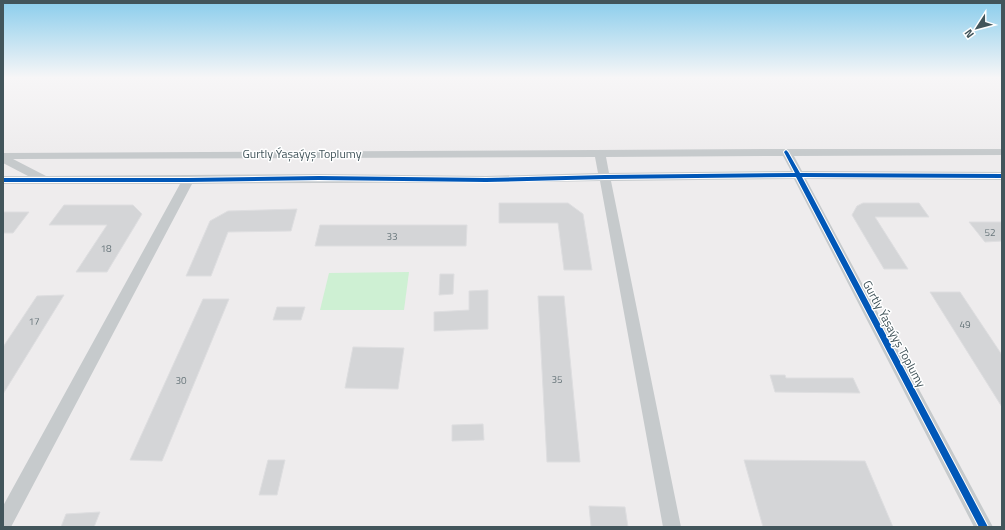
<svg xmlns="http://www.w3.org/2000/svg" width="1005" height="530" font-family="'Titillium Web',sans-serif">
	<rect width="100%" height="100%" fill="#eeeced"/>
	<polygon fill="#cef0d3" points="409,272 404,310 320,310 329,273"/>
	<g fill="#d4d5d7" stroke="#dedee0">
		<polygon points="499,203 568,203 583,214 592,270 564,270 558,223 499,223"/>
		<polygon points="863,203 919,203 929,217 875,217 908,269 884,269 852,215 857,206"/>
		<polygon points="64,205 133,205 142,214 107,272 76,272 107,225 49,225"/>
		<polygon points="297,209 291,231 228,232 211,276 186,276 210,221 228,211"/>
		<polygon points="3,212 29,212 13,233 3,233"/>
		<polygon points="969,222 1002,222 1002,241 985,242"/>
		<polygon points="320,225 467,225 466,246 315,246"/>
		<polygon points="440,274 454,274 453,294 439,295"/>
		<polygon points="488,290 488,329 434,331 434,312 469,310 469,291"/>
		<polygon points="930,292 960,292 1002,355 1002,407"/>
		<polygon points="64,295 3,394 3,347 37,296"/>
		<polygon points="538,296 564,296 580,462 547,462"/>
		<polygon points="203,299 229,299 162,461 130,460"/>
		<polygon points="277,307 305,307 301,320 273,320"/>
		<polygon points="353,347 404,348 398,389 345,388"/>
		<polygon points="770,375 785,375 786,378 853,378 860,393 775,392"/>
		<polygon points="483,424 484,440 452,441 452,425"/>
		<polygon points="268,460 285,460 277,495 259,495"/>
		<polygon points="744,460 865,461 893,527 763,527"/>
		<polygon points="589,506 625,507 628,527 591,527"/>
		<polygon points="100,512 94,527 61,527 66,514"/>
	</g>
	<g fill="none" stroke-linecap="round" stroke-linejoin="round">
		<path fill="#c6cacc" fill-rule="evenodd" d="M783 149H1002V155L794 156 802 171 1002 172V180L806 179 993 527H974L794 179 611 181 681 527H663L600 181C464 184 328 182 192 184L11 527H3V506L180 184H3V176H28L3 163V153ZM783 156 791 171 609 173 606 157ZM595 157 598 173 486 176 319 174 46 176 13 159Z"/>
		<g stroke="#fff" stroke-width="2">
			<polygon id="cycleway" points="786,150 788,152 800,173 1002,174 1002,178 802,177 988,527 979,527 796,177 605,179 486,182 319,180 188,182 3,182 3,178 188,178 319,176 486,178 605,175 795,173 784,152"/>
		</g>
		<use href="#cycleway" fill="#0057b8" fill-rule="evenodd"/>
	</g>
	<linearGradient id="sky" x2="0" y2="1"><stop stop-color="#8acdec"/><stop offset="0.51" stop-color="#f7f6f7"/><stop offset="1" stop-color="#f7f6f7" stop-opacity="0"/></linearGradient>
	<rect width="1005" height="152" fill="url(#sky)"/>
	<g text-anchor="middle" stroke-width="3" stroke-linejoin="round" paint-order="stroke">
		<g font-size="10" fill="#68767b">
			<text x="990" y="236">52</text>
			<text x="392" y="240">33</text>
			<text x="106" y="252">18</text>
			<text x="34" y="325">17</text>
			<text x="965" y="328">49</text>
			<text x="557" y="383">35</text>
			<text x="181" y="384">30</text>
		</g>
		<g font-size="12" fill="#42555b" stroke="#fff">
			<text x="302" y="158">Gurtly Ýaşaýyş Toplumy</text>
			<text transform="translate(894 334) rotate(62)" y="4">Gurtly Ýaşaýyş Toplumy</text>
		</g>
	</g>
	<rect width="1005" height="530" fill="none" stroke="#42555b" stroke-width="8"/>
	<g transform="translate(977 28) rotate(234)" stroke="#ffffff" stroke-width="3" paint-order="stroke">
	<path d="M0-3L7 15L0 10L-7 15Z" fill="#42555b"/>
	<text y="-6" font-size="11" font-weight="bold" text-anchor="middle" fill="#42555b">N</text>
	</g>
</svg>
